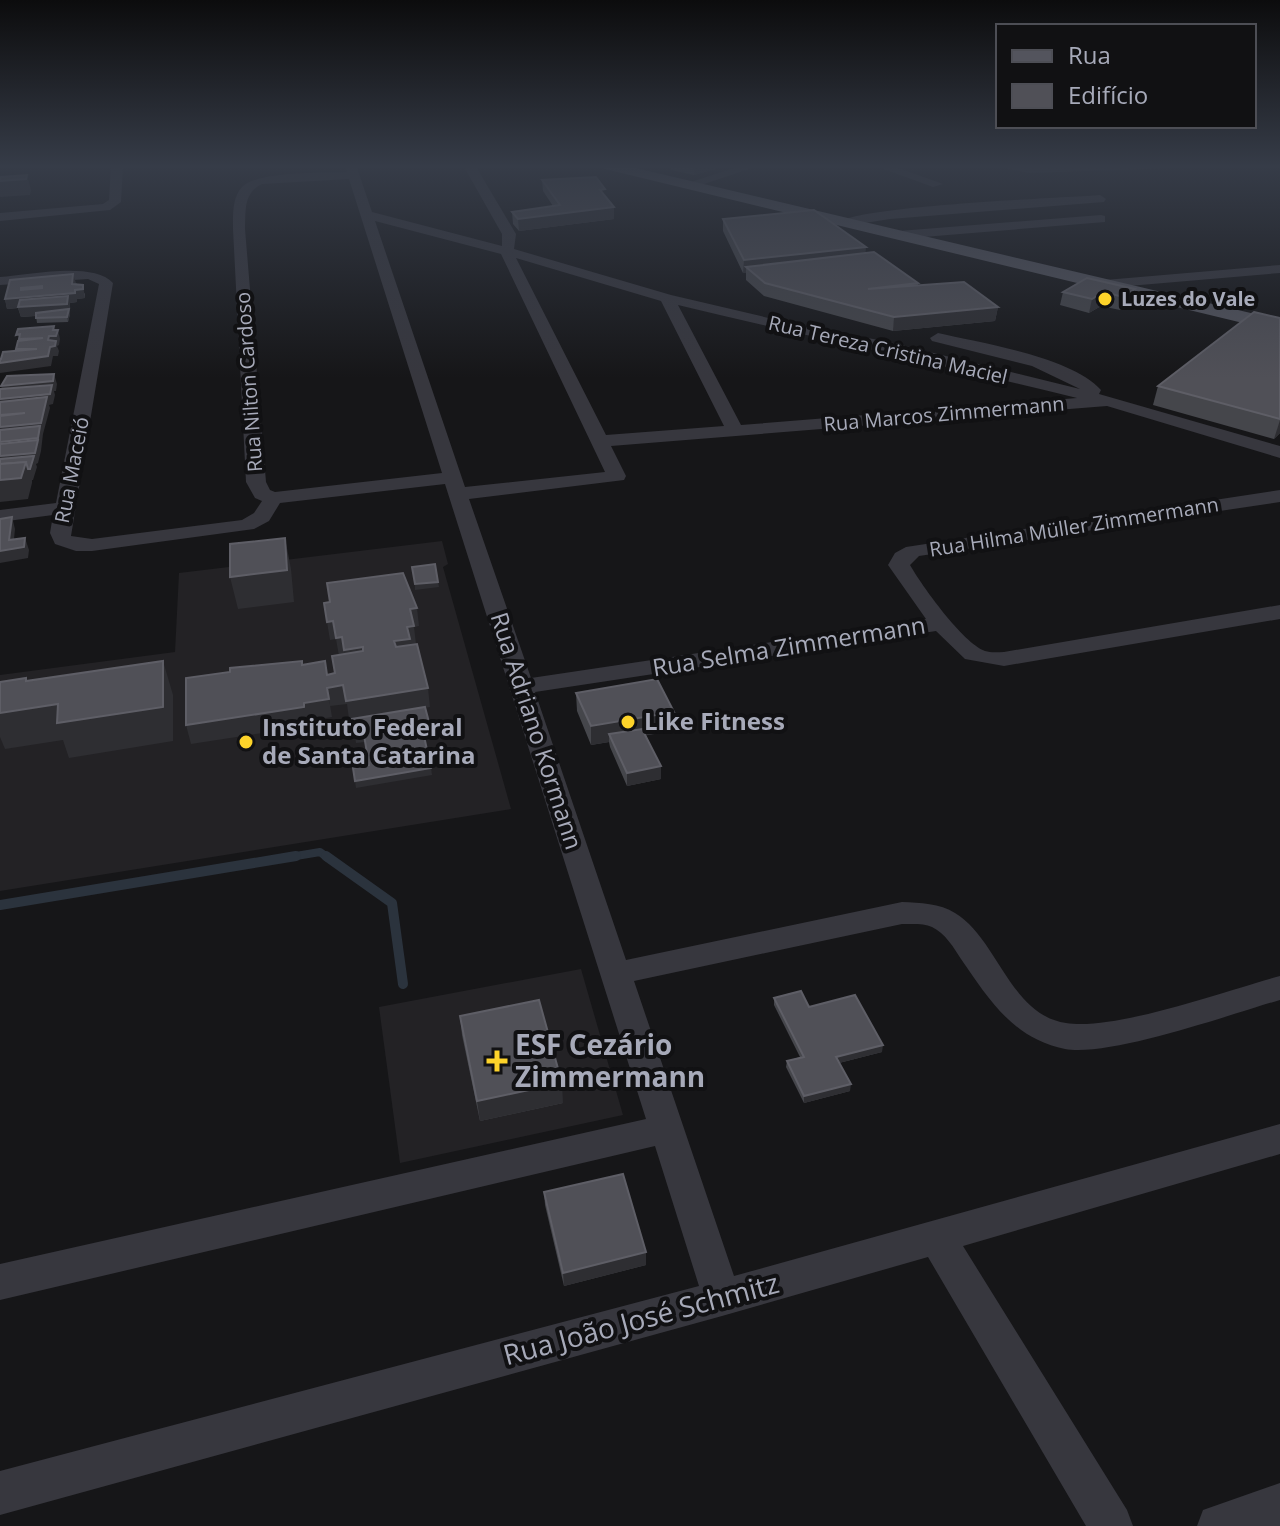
<svg xmlns="http://www.w3.org/2000/svg" width="1280" height="1526" font-family="'Open Sans',sans-serif">
	<rect width="100%" height="100%" fill="#161618"/>
	<g fill="#232225">
		<polygon points="442,541 448,564 443,567 511,809 0,891 0,675 175,652 179,573"/>
		<polygon points="581,969 623,1115 400,1163 379,1007"/>
	</g>
	<g fill="none" stroke-linecap="round" stroke-linejoin="round">
		<polyline stroke="#2b333d" stroke-width="8" points="284,858 320,852 328,858"/>
		<g stroke="#2b333d" stroke-width="10">
			<polyline points="326,856 392,903 403,984"/>
			<polyline points="0,905 296,856"/>
		</g>
		<g fill="#37373e" fill-rule="evenodd">
			<polygon points="111,165 123,165 121,202 110,210 0,221 0,213 103,204 109,200"/>
			<path d="M344 165H356L372 212 502 246V234L463 165H475L516 234 514 249 671 295 820 330 885 341 1080 389 1032 366 932 341 930 338 938 333C981 343 1072 357 1101 390L1099 394 1280 446V458L1107 406 611 446 626 476 624 480 469 499 531 678 926 619 888 565 895 553 906 547 1280 490V502L919 556 910 565C922 586 963 643 985 651 991 653 998 652 1004 652L1280 605V619L1004 666 965 659 936 631 535 692 626 960 902 902C920 903 940 903 955 913 998 939 1010 1015 1066 1023 1116 1031 1228 990 1280 976V1000C1231 1014 1111 1057 1065 1049 1013 1039 988 998 961 959 954 948 945 933 932 927 924 923 912 924 902 924L634 981 734 1276 1280 1124V1154L963 1246 1127 1510 1133 1526H1086L928 1257 722 1316 0 1515V1471L699 1286 655 1146 0 1300V1264L646 1119 445 484 280 503 269 521 254 529 92 551H76L55 544 50 533 53 515 0 522V510L56 503 99 284 88 279 0 285V277C29 275 93 261 113 283L71 536 92 539 242 520 254 513 262 501 255 498 246 482 233 229C233 215 232 198 242 187 257 171 323 173 347 172ZM349 179 442 473 275 492 270 490 266 482 245 229C246 210 243 193 262 184ZM375 221 501 254 605 472 465 487ZM516 258 661 301 724 426 606 435ZM678 305C811 337 944 365 1077 398L741 425Z"/>
			<polygon points="743,165 761,165 692,188 682,185"/>
			<polygon points="873,165 890,165 943,184 933,187"/>
			<polygon points="987,165 1181,165 1175,168 1030,173"/>
			<path d="M1100 195 1106 199 1104 202 890 219 846 226 840 222C862 206 1059 198 1100 195Z"/>
			<polygon points="1101,215 1105,216 1105,222 899,239 892,235 899,231"/>
			<polygon points="1280,265 1280,273 1105,288 1098,284 1105,280"/>
			<polygon points="1280,1483 1280,1526 1197,1526 1203,1510"/>
		</g>
		<polygon fill="#53545d" fill-rule="evenodd" points="598,165 623,165 1280,320 1280,332 605,169"/>
	</g>
	<g fill="#45464b">
		<polygon points="671,165 715,165 715,169 694,175 671,170"/>
		<polygon points="542,180 605,196 614,219 519,231 513,224 512,212 553,206 543,191"/>
		<polygon points="723,219 866,253 918,283 918,285 998,307 995,321 893,331 764,296 746,280 746,273 743,273 723,231"/>
		<polygon points="10,280 76,283 85,294 85,298 77,299 77,302 70,303 70,314 68,322 37,323 36,316 21,317 18,308 7,309 5,299"/>
		<polygon points="1135,289 1132,303 1120,310 1101,306 1089,313 1060,305 1063,292"/>
		<polygon points="1280,318 1280,433 1274,439 1153,405 1158,386"/>
		<polygon points="576,693 674,712 673,731 646,735 661,779 627,786 610,747 609,742 591,745 577,711"/>
		<polygon points="774,998 809,1007 882,1052 839,1063 850,1091 804,1103 786,1067 787,1061 800,1057 774,1005"/>
		<polygon points="460,1016 563,1103 480,1121 462,1035"/>
		<polygon points="544,1192 646,1252 646,1265 564,1286 545,1205"/>
	</g>
	<g fill="#2e2e32">
		<polygon points="695,165 715,165 715,169 694,175"/>
		<polygon points="27,175 31,190 30,195 0,197 0,181"/>
		<polygon points="614,207 614,219 519,231 518,219"/>
		<polygon points="866,247 865,260 746,267 746,273 743,273 744,260"/>
		<polygon points="73,274 76,283 75,290 83,285 85,298 77,299 77,302 70,303 70,314 68,322 67,317 68,313 21,317 18,308 7,309 5,299 72,284"/>
		<polygon points="1135,289 1132,303 1120,310 1123,297"/>
		<polygon points="1104,292 1101,306 1089,313 1092,299"/>
		<polygon points="998,307 995,321 893,331 894,317"/>
		<polygon points="54,326 56,335 58,330 60,339 59,345 57,346 59,351 58,356 53,356 51,366 0,373 0,355 2,363 48,340"/>
		<polygon points="54,374 57,384 56,391 54,391 55,395 53,404 49,405 50,408 43,434 41,451 38,463 36,464 37,467 33,480 32,480 32,483 28,499 0,502 0,399 4,396 1,386"/>
		<polygon points="1280,420 1280,433 1274,439"/>
		<polygon points="12,517 15,529 13,549 25,538 29,550 28,558 0,563 0,551 9,540"/>
		<polygon points="285,538 291,569 294,602 238,609 230,577"/>
		<polygon points="438,582 439,587 415,590 415,584"/>
		<polygon points="417,608 419,626 414,627 416,644 397,659 394,641 407,627 410,609"/>
		<polygon points="333,621 342,637 363,647 366,665 339,656 336,639 330,640 327,622"/>
		<polygon points="163,661 173,695 173,741 69,758 63,740 5,749 0,737 0,713 26,681 26,678 37,708"/>
		<polygon points="343,685 428,688 430,707 349,719 347,704 330,706 327,688"/>
		<polygon points="329,699 332,717 307,721 308,726 191,744 186,725"/>
		<polygon points="674,712 673,731 612,741 609,734 609,742 591,745 591,726"/>
		<polygon points="430,726 431,732 423,733 422,727"/>
		<polygon points="364,735 365,742 356,743 355,737"/>
		<polygon points="661,766 661,779 627,786 627,773"/>
		<polygon points="431,768 432,775 356,788 355,781"/>
		<polygon points="883,1045 882,1052 835,1064 836,1057"/>
		<polygon points="562,1083 563,1103 480,1121 477,1101"/>
		<polygon points="851,1084 850,1091 804,1103 804,1096"/>
		<polygon points="646,1252 646,1265 564,1286 563,1273"/>
	</g>
	<g fill="#505057" stroke="#5e5e66" stroke-width="2" fill-rule="evenodd">
		<polygon points="27,175 26,179 0,181 0,177"/>
		<polygon points="596,177 605,189 600,190 614,207 518,219 512,212 560,205 542,180"/>
		<polygon points="814,210 866,247 744,260 723,219"/>
		<polygon points="874,252 918,283 868,289 964,282 998,307 894,317 765,283 746,267"/>
		<path d="M73 274 72 284 83 285V289L75 290V293L5 299 10 280ZM42 286V288L21 290V288Z"/>
		<polygon points="1087,278 1135,289 1123,297 1104,292 1092,299 1063,292"/>
		<polygon points="68,296 67,304 18,307 20,300"/>
		<polygon points="69,309 67,317 36,318 36,313"/>
		<polygon points="1254,312 1280,318 1280,419 1158,386"/>
		<polygon points="54,326 53,330 58,330 56,336 49,336 48,340 56,341 55,346 50,347 48,356 0,363 0,359 1,359 3,352 37,349 16,349 18,341 43,338 19,339 20,334 16,335 18,329"/>
		<polygon points="54,374 53,381 1,386 7,376"/>
		<polygon points="52,385 50,394 0,399 0,389"/>
		<polygon points="47,397 41,423 0,427 0,416 25,413 0,415 0,402"/>
		<polygon points="40,426 38,438 0,442 0,430"/>
		<polygon points="38,440 35,453 0,456 0,444"/>
		<polygon points="34,456 30,469 28,469 26,462 0,464 0,459"/>
		<polygon points="26,462 21,478 0,480 0,464"/>
		<polygon points="12,517 9,540 25,538 24,547 0,551 0,519"/>
		<polygon points="285,538 287,570 230,577 230,544"/>
		<polygon points="435,564 438,582 415,584 412,567"/>
		<polygon points="403,573 417,608 410,609 414,626 407,627 410,639 394,641 396,647 417,644 428,688 346,701 343,685 327,688 329,699 304,703 304,707 186,725 186,678 230,672 230,668 302,661 302,665 325,661 327,675 335,673 332,656 363,651 363,647 344,650 342,637 336,638 333,621 327,622 324,603 330,602 327,583"/>
		<polygon points="163,661 163,707 57,723 58,704 0,713 0,682 26,678 26,681"/>
		<polygon points="657,679 674,712 591,726 576,693"/>
		<polygon points="425,707 430,726 422,727 431,768 355,781 353,768 369,765 364,735 355,737 351,719"/>
		<polygon points="642,729 661,766 627,773 609,734"/>
		<polygon points="801,991 809,1007 855,995 883,1045 836,1057 851,1084 804,1096 787,1061 804,1057 774,998"/>
		<polygon points="539,1000 562,1083 477,1101 460,1016"/>
		<polygon points="623,1174 646,1252 563,1273 544,1192"/>
	</g>
	<linearGradient id="sky" x2="0" y2="1"><stop stop-color="#0c0c0d"/><stop offset="0.44" stop-color="#363c48"/><stop offset="1" stop-color="#363c48" stop-opacity="0"/></linearGradient>
	<rect width="1280" height="378" fill="url(#sky)"/>
	<g fill="#fdd32a" stroke="#111113" stroke-width="3">
		<circle cx="1105" cy="299" r="8"/>
		<circle cx="628" cy="722" r="8"/>
		<circle cx="246" cy="742" r="8"/>
		<path d="M493 1049h8v8h8v8h-8v8h-8v-8h-8v-8h8z"/>
	</g>
	<g text-anchor="middle" stroke-width="8" stroke-linejoin="round" paint-order="stroke">
		<g font-size="20" font-weight="bold" fill="#a7aab9" stroke="#111113" text-anchor="start">
			<text x="1121" y="306">Luzes do Vale</text>
		</g>
		<g font-size="20" fill="#a7aab9" stroke="#111113">
			<text transform="translate(888 350) rotate(13)" y="7">Rua Tereza Cristina Maciel</text>
			<text transform="translate(249 382) rotate(-94)" y="7">Rua Nilton Cardoso</text>
			<text transform="translate(944 414) rotate(-5)" y="7">Rua Marcos Zimmermann</text>
			<text transform="translate(72 470) rotate(-79)" y="7">Rua Maceió</text>
			<text transform="translate(1074 527) rotate(-9)" y="7">Rua Hilma Müller Zimmermann</text>
		</g>
		<g font-size="24" fill="#a7aab9" stroke="#111113">
			<text transform="translate(789 647) rotate(-9)" y="8">Rua Selma Zimmermann</text>
			<text transform="translate(536 731) rotate(72)" y="8">Rua Adriano Kormann</text>
		</g>
		<g font-size="24" font-weight="bold" fill="#a7aab9" stroke="#111113" text-anchor="start">
			<text x="644" y="730">Like Fitness</text>
			<text x="262" y="736">Instituto Federal<tspan x="262" dy="28">de Santa Catarina</tspan></text>
		</g>
		<g font-size="28" font-weight="bold" fill="#a7aab9" stroke="#111113" text-anchor="start">
			<text x="515" y="1055">ESF Cezário<tspan x="515" dy="32">Zimmermann</tspan></text>
		</g>
		<g font-size="28" fill="#a7aab9" stroke="#111113">
			<text transform="translate(641 1319) rotate(-15)" y="10">Rua João José Schmitz</text>
		</g>
	</g>
	<rect x="996" y="24" width="260" height="104" fill="#111113" stroke="#4d4e55" stroke-width="2"/>
	<rect x="1012" y="50" width="40" height="12" fill="#53545d" stroke="#4d4e55" stroke-width="2"/>
	<text x="1068" y="64" font-size="24" fill="#a7aab9">Rua</text>
	<rect x="1012" y="84" width="40" height="24" fill="#505057" stroke="#4d4e55" stroke-width="2"/>
	<text x="1068" y="104" font-size="24" fill="#a7aab9">Edifício</text>
</svg>
